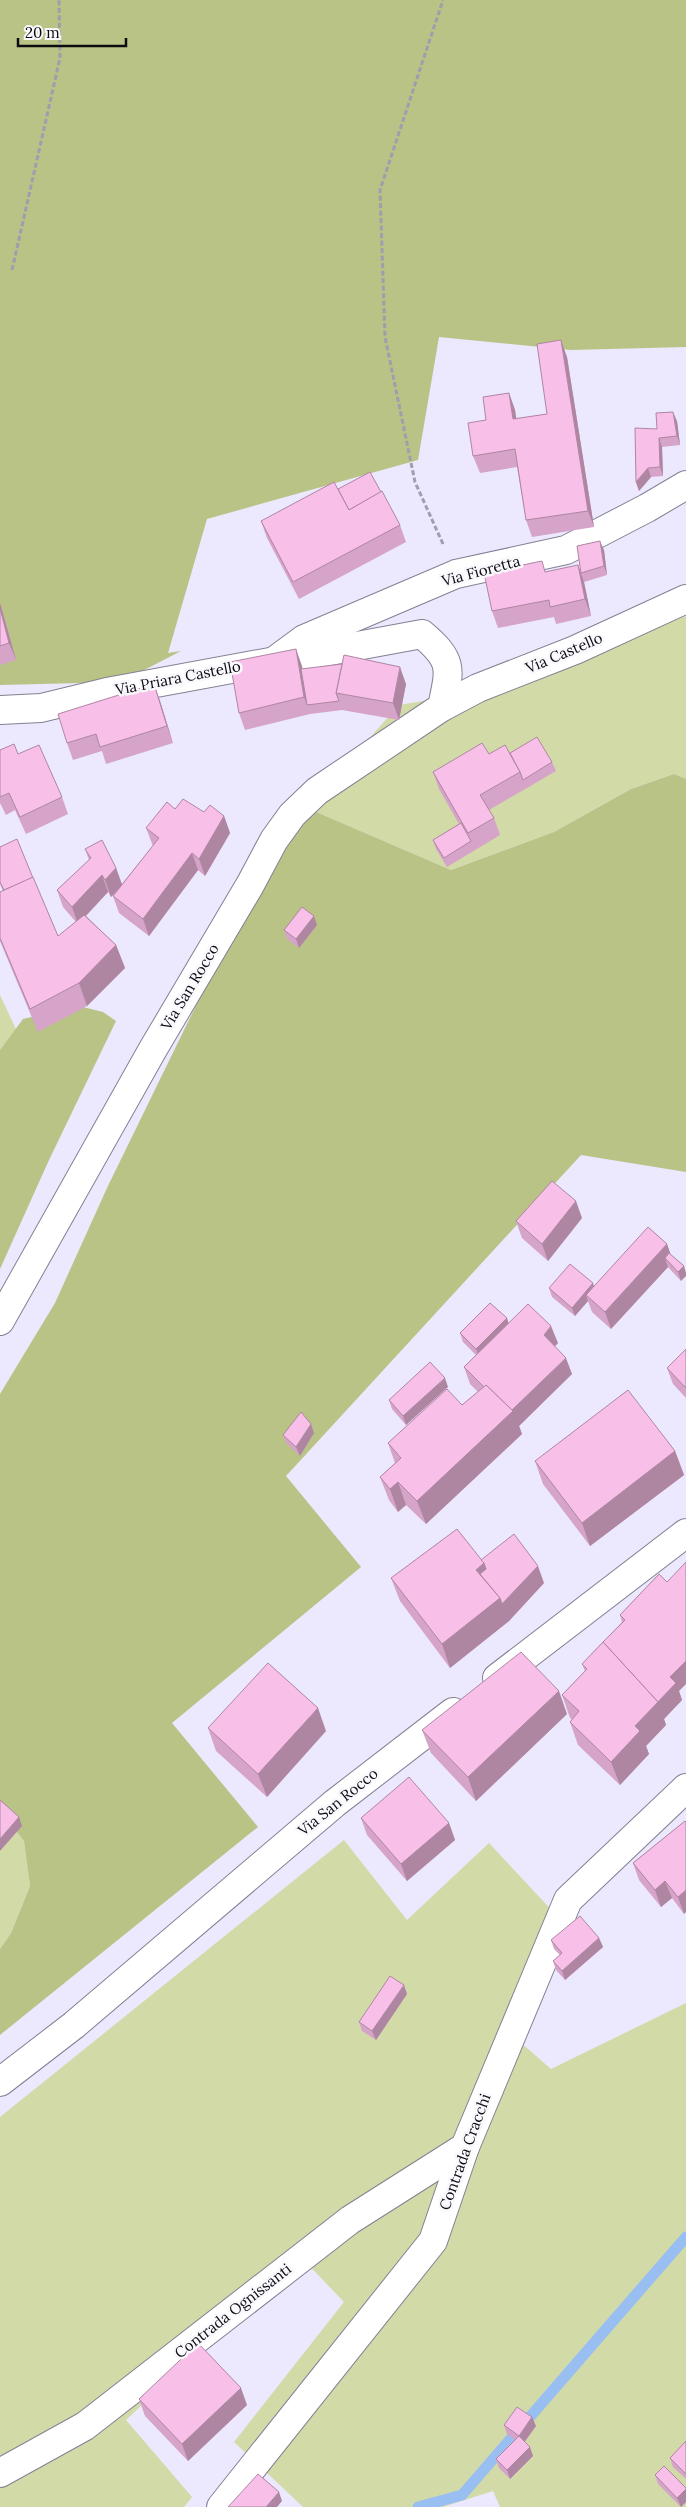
<svg xmlns="http://www.w3.org/2000/svg" width="686" height="2507" font-family="Lora,serif">
	<rect width="100%" height="100%" fill="#ece8fe"/>
	<g fill="#d2dba8">
		<polygon points="686,616 686,779 674,774 631,789 554,832 451,870 307,808 399,705 488,690"/>
		<polygon points="0,995 16,1029 0,1050"/>
		<polygon points="0,1810 24,1841 30,1886 11,1933 0,1949"/>
		<polygon points="344,1840 407,1920 489,1843 558,1917 511,2034 551,2069 686,2003 686,2507 500,2507 493,2491 443,2507 303,2507 234,2442 344,2302 300,2256 126,2420 192,2497 184,2507 0,2507 0,2117"/>
	</g>
	<g fill="#b9c385">
		<polygon points="0,0 686,0 686,347 571,350 439,337 418,460 207,519 168,653 181,651 121,682 0,685"/>
		<polygon points="674,774 686,779 686,1172 581,1155 286,1476 361,1567 172,1723 258,1827 0,2035 0,1949 11,1933 30,1886 24,1841 0,1810 0,1394 55,1303 107,1188 206,985 307,808 451,870 554,832 631,789"/>
		<polygon points="79,1006 103,1012 116,1021 49,1160 0,1269 0,1050 23,1019"/>
	</g>
	<g fill="none" stroke-linecap="round" stroke-linejoin="round">
		<polyline stroke="#99bff2" stroke-width="11" points="418,2507 462,2495 686,2237"/>
		<g stroke="#848093" stroke-width="30">
			<g id="street">
				<polyline points="277,659 304,639 456,574 566,550 647,508 686,485"/>
				<polyline points="442,707 478,688 575,650 686,599"/>
				<polyline points="0,2473 85,2426 350,2220 465,2147"/>
				<polyline points="221,2507 433,2241 465,2147 568,1900 686,1788"/>
			</g>
		</g>
		<g stroke="#848093" stroke-width="30">
			<g id="secondary">
				<path d="M0 710 41 708 107 692 422 634C454 661 450 669 442 707L317 791 292 815 274 840 250 885 153 1049 0 1321"/>
				<polyline points="497,1678 686,1533"/>
				<polyline points="0,2082 74,2025 335,1803 453,1712"/>
			</g>
		</g>
		<g stroke="#a19dae" stroke-width="3" stroke-dasharray="5 2.5" stroke-linecap="butt">
			<polyline points="12,270 60,58 59,0"/>
			<polyline points="443,544 415,482 385,337 380,190 443,0"/>
		</g>
		<use href="#street" stroke="#fff" stroke-width="28"/>
		<use href="#secondary" stroke="#fff" stroke-width="28"/>
	</g>
	<g fill="#d5a4c8">
		<polygon points="567,357 594,527 532,537 526,520 517,467 480,473 473,456 486,420 509,393 515,410 516,419 547,414"/>
		<polygon points="677,421 680,445 662,447 663,476 651,477 639,491 636,482 657,429"/>
		<polygon points="338,489 400,525 406,542 299,599 267,538 261,521"/>
		<polygon points="604,550 607,575 584,582 591,616 556,624 554,617 498,628 492,611 578,565 581,573"/>
		<polygon points="0,603 16,660 0,665"/>
		<polygon points="296,649 302,669 406,684 399,720 342,710 310,714 245,730 239,713"/>
		<polygon points="154,684 160,701 173,743 106,764 102,751 73,760 67,743"/>
		<polygon points="0,750 18,754 62,797 68,814 26,834 15,810 6,815 0,803"/>
		<polygon points="510,753 552,762 556,771 489,810 494,818 500,835 447,867 436,849 433,840 459,824 439,789 433,772 489,754"/>
		<polygon points="175,809 204,812 224,816 230,833 205,876 198,870 149,936 119,913 113,896 117,891 111,897 108,892 86,916 116,945 125,968 87,1006 38,1032 0,941 0,892 3,891 0,884 0,847 58,936 76,922 63,907 57,890 89,860 85,849 116,868 122,884 153,846 146,828"/>
		<polygon points="317,925 299,948 287,939 284,930"/>
		<polygon points="582,1218 548,1261 522,1238 516,1221"/>
		<polygon points="667,1244 670,1254 684,1266 681,1281 668,1267 611,1329 592,1312 588,1301 575,1316 552,1297 549,1288 594,1287"/>
		<polygon points="508,1323 558,1343 555,1346 572,1374 519,1426 522,1434 426,1524 406,1505 398,1512 389,1500 380,1477 395,1463 388,1443 462,1405 478,1392 470,1384 464,1367 476,1355 463,1342 460,1333"/>
		<polygon points="686,1349 686,1398 673,1384 667,1368"/>
		<polygon points="448,1387 406,1425 392,1409 389,1400"/>
		<polygon points="311,1424 314,1433 300,1456 286,1443 283,1435"/>
		<polygon points="675,1451 684,1475 590,1546 543,1484 535,1461"/>
		<polygon points="481,1560 544,1583 509,1621 450,1668 400,1601 391,1578"/>
		<polygon points="659,1574 679,1691 682,1700 664,1719 666,1725 646,1746 649,1754 620,1785 578,1745 570,1722 572,1719 570,1718 562,1695 585,1671 582,1664 622,1622 620,1615"/>
		<polygon points="567,1714 476,1801 431,1753 422,1730"/>
		<polygon points="208,1728 326,1731 267,1797 216,1751"/>
		<polygon points="361,1818 449,1823 455,1840 407,1881 367,1835"/>
		<polygon points="685,1821 684,1914 672,1898 661,1907 639,1880 633,1863"/>
		<polygon points="599,1938 603,1947 565,1980 556,1970 553,1961 560,1955 554,1949 551,1940"/>
		<polygon points="407,1994 376,2040 362,2031 359,2022"/>
		<polygon points="139,2399 247,2405 188,2461 145,2416"/>
		<polygon points="504,2425 536,2426 525,2442 533,2456 510,2479 499,2468 496,2459 515,2440 507,2434"/>
		<polygon points="686,2441 686,2479 673,2467 670,2458"/>
		<polygon points="655,2475 686,2488 686,2502 681,2507 658,2484"/>
	</g>
	<g fill="#ae86a2">
		<polygon points="561,340 567,357 594,527 588,511"/>
		<polygon points="509,393 515,410 519,436 513,419"/>
		<polygon points="673,412 677,421 680,445 677,436"/>
		<polygon points="659,438 662,447 663,476 660,467"/>
		<polygon points="648,468 651,477 639,491 636,482"/>
		<polygon points="600,541 604,550 607,575 604,566"/>
		<polygon points="578,565 584,582 591,616 585,599"/>
		<polygon points="0,603 16,660 9,643 0,608"/>
		<polygon points="296,649 302,666 309,705 307,705 304,697"/>
		<polygon points="400,667 406,684 399,720 393,703"/>
		<polygon points="154,684 160,701 173,743 167,726"/>
		<polygon points="224,816 230,833 205,876 199,859"/>
		<polygon points="192,853 198,870 149,936 143,919"/>
		<polygon points="116,868 122,885 111,897 105,880"/>
		<polygon points="102,875 108,892 78,924 72,907"/>
		<polygon points="314,916 317,925 299,948 296,939"/>
		<polygon points="116,945 125,968 87,1006 79,983"/>
		<polygon points="576,1201 582,1218 548,1261 542,1244"/>
		<polygon points="667,1244 673,1261 665,1258 668,1267 611,1329 605,1312"/>
		<polygon points="684,1266 686,1273 686,1276 681,1281 678,1272"/>
		<polygon points="593,1283 596,1292 586,1295 588,1301 575,1316 572,1308"/>
		<polygon points="507,1318 510,1327 479,1358 476,1349"/>
		<polygon points="551,1326 558,1343 550,1351 544,1335"/>
		<polygon points="566,1358 572,1374 519,1426 522,1434 426,1524 417,1501"/>
		<polygon points="445,1378 448,1387 406,1425 403,1416"/>
		<polygon points="311,1424 314,1433 300,1456 296,1447"/>
		<polygon points="675,1451 684,1475 590,1546 582,1523"/>
		<polygon points="398,1482 406,1505 398,1512 390,1489"/>
		<polygon points="484,1563 492,1586 476,1570"/>
		<polygon points="538,1566 544,1583 509,1621 450,1668 442,1644"/>
		<polygon points="686,1661 686,1684 679,1691 682,1700 664,1719 666,1725 646,1746 649,1754 620,1785 611,1762 635,1726 670,1677"/>
		<polygon points="559,1691 567,1714 476,1801 468,1777"/>
		<polygon points="318,1708 326,1731 267,1797 258,1774"/>
		<polygon points="19,1817 22,1826 0,1851 0,1839"/>
		<polygon points="449,1823 455,1840 407,1881 401,1864"/>
		<polygon points="665,1881 672,1898 661,1907 655,1890"/>
		<polygon points="686,1890 686,1912 684,1914 678,1897"/>
		<polygon points="599,1938 603,1947 565,1980 562,1971"/>
		<polygon points="404,1985 407,1994 376,2040 372,2031"/>
		<polygon points="241,2388 247,2405 188,2461 182,2444"/>
		<polygon points="532,2417 536,2426 522,2445 519,2436"/>
		<polygon points="530,2447 533,2456 510,2479 507,2470"/>
		<polygon points="686,2489 686,2502 681,2507 677,2498"/>
		<polygon points="279,2492 282,2501 277,2507 266,2507"/>
	</g>
	<g fill="#f8bfe8" stroke="#ae86a2">
		<polygon points="561,340 588,511 526,520 515,449 473,456 468,423 486,420 483,397 509,393 513,419 547,414 537,344"/>
		<polygon points="673,412 677,436 659,438 660,467 648,468 636,482 635,428 657,429 656,413"/>
		<polygon points="370,472 381,492 349,510 338,489"/>
		<polygon points="334,482 349,510 382,491 400,525 293,582 261,521"/>
		<polygon points="600,541 604,566 581,573 577,546"/>
		<polygon points="542,561 545,572 578,565 585,599 550,607 549,600 492,611 484,573"/>
		<polygon points="0,608 9,643 0,646"/>
		<polygon points="296,649 304,697 239,713 230,662"/>
		<polygon points="344,655 400,667 393,703 336,693"/>
		<polygon points="342,664 336,693 339,701 307,705 301,669"/>
		<polygon points="154,684 167,726 100,747 96,734 67,743 58,714"/>
		<polygon points="537,737 552,762 523,780 520,772 510,753"/>
		<polygon points="482,743 489,754 505,745 520,772 480,795 494,818 468,833 433,772"/>
		<polygon points="14,744 18,754 39,745 62,797 20,817 9,793 0,797 0,750"/>
		<polygon points="183,799 204,812 210,805 224,816 199,859 192,853 143,919 113,896 159,838 146,828 167,802 175,809"/>
		<polygon points="461,823 471,841 444,858 433,840"/>
		<polygon points="17,839 33,878 4,890 0,882 0,847"/>
		<polygon points="102,840 116,868 105,880 102,875 72,907 57,890 91,858 85,849"/>
		<polygon points="33,877 58,936 84,915 116,945 79,983 30,1009 0,938 0,892"/>
		<polygon points="302,907 314,916 296,939 284,930"/>
		<polygon points="552,1181 576,1201 542,1244 516,1221"/>
		<polygon points="648,1227 667,1244 605,1312 586,1295"/>
		<polygon points="669,1253 684,1266 678,1272 665,1258"/>
		<polygon points="570,1264 593,1283 572,1308 549,1288"/>
		<polygon points="490,1303 507,1318 476,1349 460,1333"/>
		<polygon points="528,1304 551,1326 544,1335 566,1358 512,1410 486,1385 484,1387 464,1367"/>
		<polygon points="686,1349 686,1388 667,1368"/>
		<polygon points="430,1362 445,1378 403,1416 389,1400"/>
		<polygon points="486,1385 513,1411 417,1501 398,1482 390,1489 380,1477 401,1458 388,1443 447,1389 462,1405"/>
		<polygon points="628,1390 675,1451 582,1523 535,1461"/>
		<polygon points="301,1412 311,1424 296,1447 283,1435"/>
		<polygon points="457,1529 484,1563 476,1570 500,1598 442,1644 391,1578"/>
		<polygon points="514,1534 538,1566 502,1604 500,1598 480,1574 486,1569 484,1563 481,1560"/>
		<polygon points="686,1562 686,1661 670,1677 676,1683 656,1704 658,1702 603,1642 625,1620 620,1615 659,1574 667,1582"/>
		<polygon points="603,1642 658,1702 635,1726 640,1731 611,1762 570,1722 579,1711 562,1695 587,1669 582,1664"/>
		<polygon points="521,1652 559,1691 468,1777 422,1730"/>
		<polygon points="268,1663 318,1708 258,1774 208,1728"/>
		<polygon points="409,1777 449,1823 401,1864 361,1818"/>
		<polygon points="0,1800 19,1817 0,1839"/>
		<polygon points="685,1821 686,1822 686,1890 678,1897 665,1881 655,1890 633,1863"/>
		<polygon points="580,1916 599,1938 562,1971 553,1961 562,1953 551,1940"/>
		<polygon points="390,1976 404,1985 372,2031 359,2022"/>
		<polygon points="198,2343 241,2388 182,2444 139,2399"/>
		<polygon points="517,2407 532,2417 519,2436 504,2425"/>
		<polygon points="519,2436 530,2447 507,2470 496,2459"/>
		<polygon points="686,2441 686,2474 670,2458"/>
		<polygon points="664,2466 686,2488 686,2489 677,2498 655,2475"/>
		<polygon points="258,2474 279,2492 266,2507 228,2507"/>
	</g>
	<g text-anchor="middle" stroke-width="5" stroke-linejoin="round" paint-order="stroke">
		<g font-size="15" fill="#0d0b12" stroke="#f9f8fc">
			<text transform="translate(481 571) rotate(-15)" y="5">Via Fioretta</text>
			<text transform="translate(564 653) rotate(-23)" y="5">Via Castello</text>
			<text transform="translate(178 678) rotate(-11)" y="5">Via Priara Castello</text>
			<text transform="translate(190 987) rotate(-59)" y="5">Via San Rocco</text>
			<text transform="translate(338 1802) rotate(-39)" y="5">Via San Rocco</text>
			<text transform="translate(465 2152) rotate(-70)" y="5">Contrada Cracchi</text>
			<text transform="translate(233 2311) rotate(-38)" y="5">Contrada Ognissanti</text>
		</g>
	</g>
	<path d="M18 38v8h108v-8" fill="none" stroke="#0d0b12" stroke-width="2.5"/>
	<text x="25" y="38" font-size="15" fill="#0d0b12" stroke="#f9f8fc" stroke-width="4" paint-order="stroke">20 m</text>
</svg>
